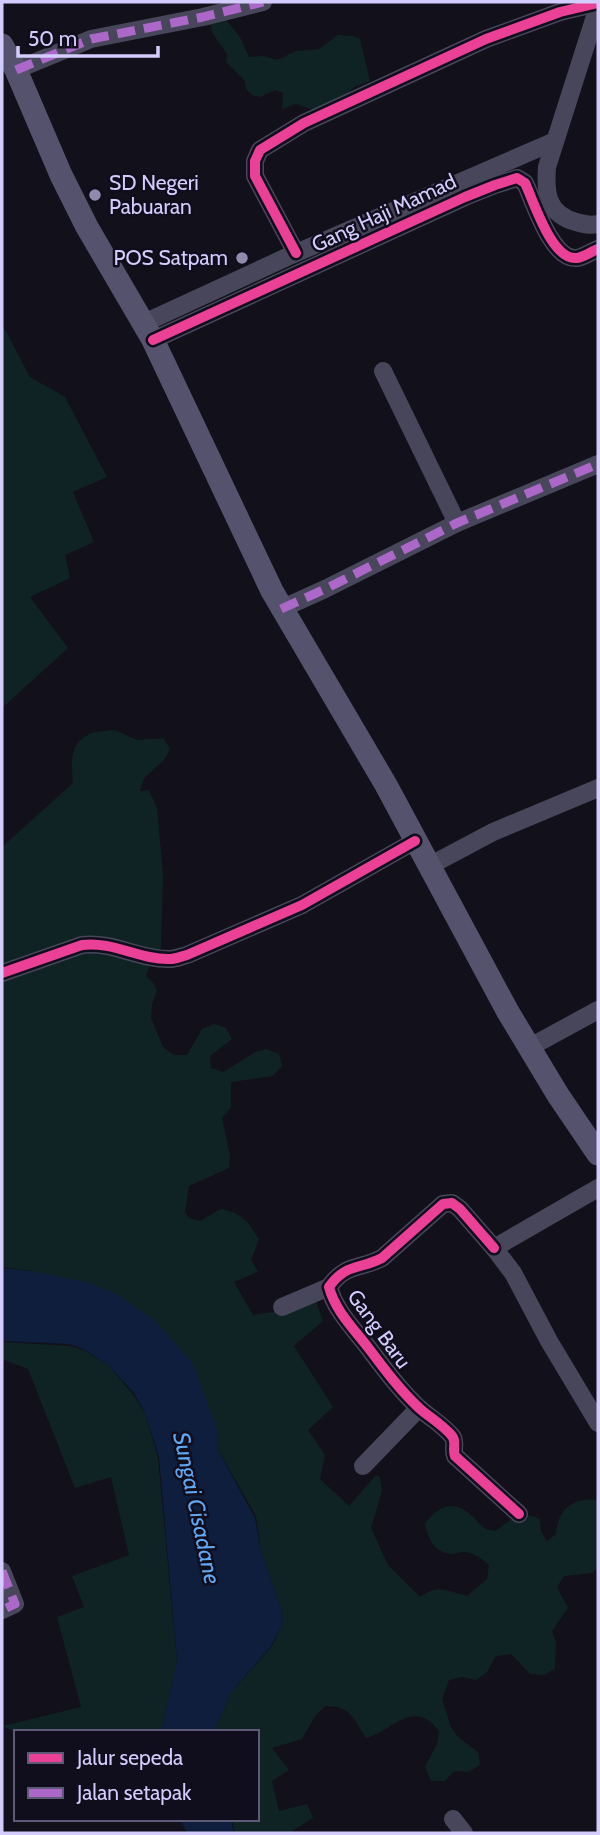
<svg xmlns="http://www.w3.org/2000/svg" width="600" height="1835" font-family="Cabin,sans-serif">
	<rect width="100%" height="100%" fill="#12101a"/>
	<g fill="#102324">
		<polygon points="218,10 240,37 249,57 263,56 277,60 296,51 319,49 338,35 353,36 360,39 370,81 354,87 335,106 320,112 296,104 282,109 283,93 275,90 260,97 252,95 246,89 245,81 226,62 227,54 213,34 208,18"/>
		<polygon points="2,324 30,377 65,397 107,477 73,492 94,542 65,555 70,578 30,597 68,648 2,708"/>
		<path d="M115 730 137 740 163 738 170 749 164 760 144 778 140 791 149 790 157 808 163 874 161 946 158 960 151 963 146 976 154 984 157 991 152 1004 151 1018 163 1047 174 1055H187L202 1029 214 1024 226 1028 232 1039 210 1056 211 1068 223 1072 255 1052 266 1049 279 1054 282 1066 273 1076 231 1082V1107L222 1118 230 1156 229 1168 189 1186 185 1212 189 1218 200 1221 221 1209C244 1214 248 1221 259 1240L251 1259 258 1272 234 1282 253 1315 273 1312 316 1301 323 1321 294 1346 333 1407 308 1430 325 1455 320 1479 349 1506 376 1475 380 1477 382 1491 371 1528 388 1565 420 1597C438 1584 447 1591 467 1596L487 1579 489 1565C481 1558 474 1553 464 1552 460 1552 457 1553 453 1554 435 1554 428 1539 425 1524 438 1505 454 1499 472 1516 476 1519 480 1525 484 1528 488 1530 492 1530 495 1531 513 1519 518 1510 540 1519L541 1531 547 1541 556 1534C558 1509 573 1497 598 1500V1567L592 1573 564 1576 557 1587 568 1608 552 1631 556 1642 555 1669 544 1675 530 1674 511 1654 496 1656 487 1672 476 1680 462 1677 449 1680 442 1699 451 1727 458 1737 478 1752 480 1765 468 1772 454 1771 445 1781H431L425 1767 437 1744 439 1731C413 1698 395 1730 366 1738 353 1718 351 1706 325 1706L315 1716 302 1739 272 1748 289 1770 272 1781 279 1811 307 1804 313 1818 294 1830 293 1833H235L232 1819H257V1732H214L230 1694 272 1646 283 1624 282 1610 261 1551 256 1516 217 1448 218 1432 32 1271 2 1267V847L73 783C72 766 68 746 86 736 93 731 106 731 115 730Z"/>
		<polygon points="2,1342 70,1346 83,1350 107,1364 132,1393 145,1413 158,1458 177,1662 161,1732 16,1732 16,1733 3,1726 81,1707 57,1617 84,1607 72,1576 129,1555 111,1477 75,1488 28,1369 2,1359"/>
	</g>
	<g fill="#0e1e3c">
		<polygon points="2,1268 32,1271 89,1283 117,1294 154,1320 192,1362 218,1432 217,1448 255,1518 261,1551 282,1610 283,1624 271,1646 230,1694 214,1732 161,1732 177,1661 159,1457 145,1413 134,1393 107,1364 83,1349 69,1344 2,1341"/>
		<polygon points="180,1819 231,1819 234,1833 187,1833"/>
	</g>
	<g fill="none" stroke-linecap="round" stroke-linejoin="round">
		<g stroke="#48465a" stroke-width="18">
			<path d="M598 7 547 167C545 193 547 214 576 222 583 224 590 226 598 224"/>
			<polyline points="16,70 91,39 203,17 263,2"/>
			<polyline points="296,253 255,176 255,161 260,150 304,123 486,39 560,12 598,3"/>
			<polyline points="142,324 287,257 555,141"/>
			<path d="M153 340 465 197 495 185 517 178 525 183C534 202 552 261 577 258 584 257 592 251 598 249"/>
			<polyline points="383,371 457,523"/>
			<polyline points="281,609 325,589 457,523 598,464"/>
			<polyline points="429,866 493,832 598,788"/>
			<path d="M2 973 82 945C113 941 140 960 170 959 176 959 182 956 187 955L302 905 415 841"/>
			<polyline points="530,1047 598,1010"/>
			<polyline points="598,1188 494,1248 513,1273 549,1341 598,1423"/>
			<path d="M494 1248 460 1209 452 1203 443 1204 382 1258C359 1270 346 1263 329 1287 335 1311 355 1330 370 1350 385 1370 400 1390 419 1408 429 1417 443 1425 452 1436 457 1442 452 1449 455 1456L519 1514"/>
			<polyline points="282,1307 329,1287"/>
			<polyline points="363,1466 419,1408"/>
			<polyline points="2,1571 15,1604 2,1610"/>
			<polyline points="453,1819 464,1833"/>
		</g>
		<polyline stroke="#54526c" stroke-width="23" points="2,45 16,70 61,175 87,227 153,340 272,591 386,785 508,1012 558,1095 598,1154"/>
		<g stroke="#ac68c9" stroke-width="9" stroke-dasharray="18 9" stroke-linecap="butt">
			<polyline points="16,70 91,39 203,17 263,2"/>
			<polyline points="281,609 325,589 457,523 598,464"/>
			<polyline points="2,1571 15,1604 2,1610"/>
		</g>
		<g stroke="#100d1d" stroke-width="15">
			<g id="cycleway">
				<polyline points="296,253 255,176 255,161 260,150 304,123 486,39 560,12 598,3"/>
				<path d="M153 340 465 197 495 185 517 178 525 183C534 202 552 261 577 258 584 257 592 251 598 249"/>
				<path d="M2 973 82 945C113 941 140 960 170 959 176 959 182 956 187 955L302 905 415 841"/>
				<path d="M494 1248 460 1209 452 1203 443 1204 382 1258C359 1270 346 1263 329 1287 335 1311 355 1330 370 1350 385 1370 400 1390 419 1408 429 1417 443 1425 452 1436 457 1442 452 1449 455 1456L519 1514"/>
			</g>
		</g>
		<use href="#cycleway" stroke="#ea4096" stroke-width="10"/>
	</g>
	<g fill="#908aad" stroke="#100d1d" stroke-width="2.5">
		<circle cx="95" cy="195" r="7"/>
		<circle cx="242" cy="258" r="7"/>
	</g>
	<g text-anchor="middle" stroke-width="5" stroke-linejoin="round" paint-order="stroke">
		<g font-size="21" fill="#d4ccfc" stroke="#100d1d" text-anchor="start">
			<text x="109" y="190">SD Negeri<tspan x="109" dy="24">Pabuaran</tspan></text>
			<text x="228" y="265" text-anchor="end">POS Satpam</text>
		</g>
		<g font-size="21" fill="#d4ccfc" stroke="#100d1d">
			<text transform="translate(384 213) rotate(-25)" y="7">Gang Haji Mamad</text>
			<text transform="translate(379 1329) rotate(54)" y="7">Gang Baru</text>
		</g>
		<g font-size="23" font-style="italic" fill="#60a8f5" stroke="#100d1d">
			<text transform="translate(197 1508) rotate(78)" y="8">Sungai Cisadane</text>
		</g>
	</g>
	<rect width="600" height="1835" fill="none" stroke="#d4ccfc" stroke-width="7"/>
	<rect x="14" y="1730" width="245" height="91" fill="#100d1d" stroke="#5e5976" stroke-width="2"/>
	<rect x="28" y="1753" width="35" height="10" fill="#ea4096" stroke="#5e5976" stroke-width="2"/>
	<text x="77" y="1765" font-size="21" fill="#d4ccfc">Jalur sepeda</text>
	<rect x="28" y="1788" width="35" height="10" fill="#ac68c9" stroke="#5e5976" stroke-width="2"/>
	<text x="77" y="1800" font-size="21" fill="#d4ccfc">Jalan setapak</text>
	<path d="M18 46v10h140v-10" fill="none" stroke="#d4ccfc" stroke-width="3.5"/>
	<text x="28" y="46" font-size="21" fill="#d4ccfc" stroke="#100d1d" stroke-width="5" paint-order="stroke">50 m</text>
</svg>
